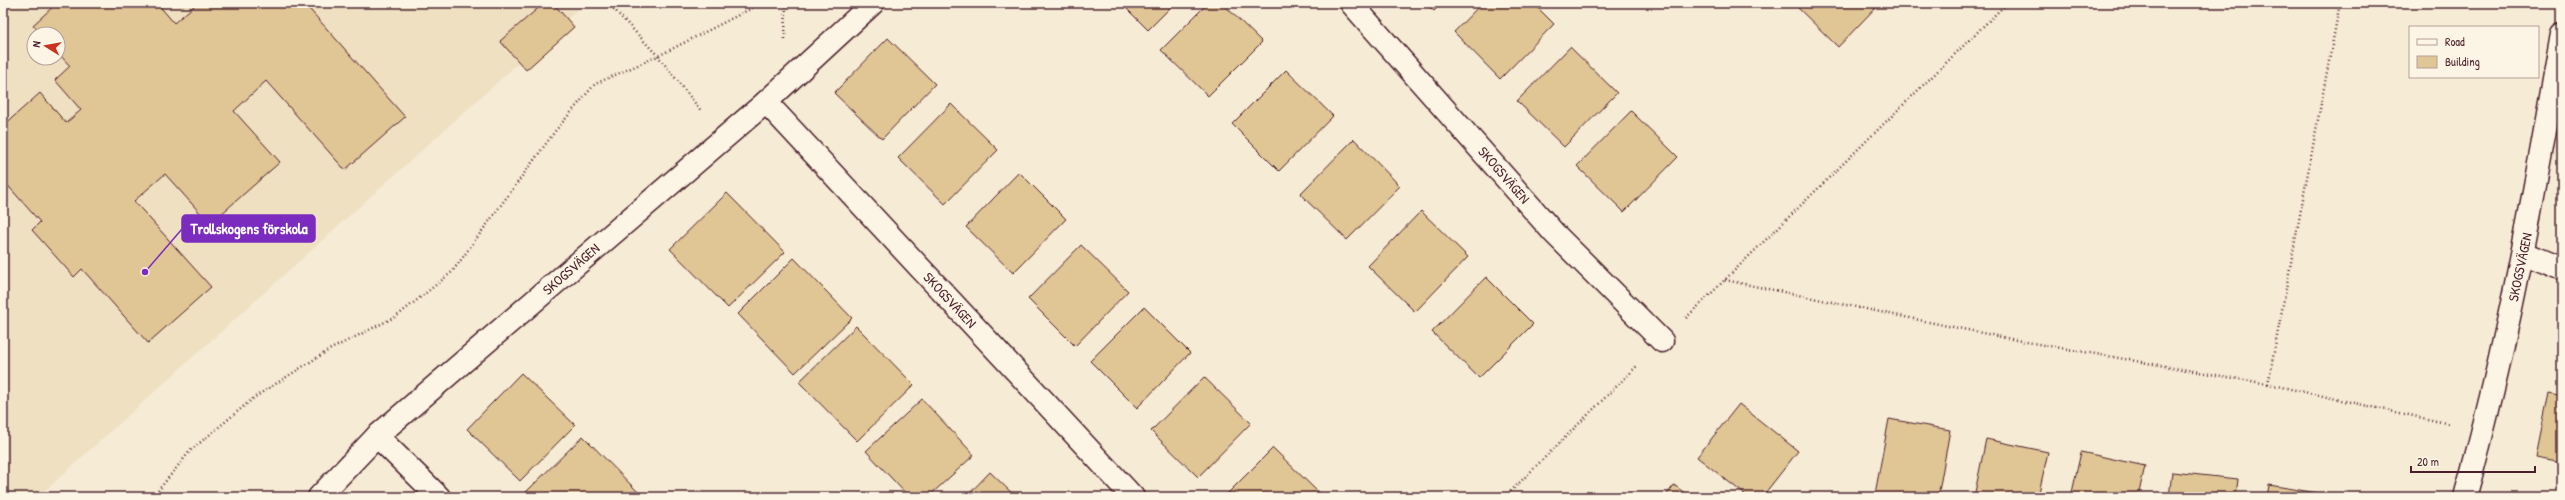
<svg xmlns="http://www.w3.org/2000/svg" width="2565" height="500" font-family="'Patrick Hand',sans-serif">
	<rect width="100%" height="100%" fill="#f6ebd5"/>
	<filter id="ink" filterUnits="userSpaceOnUse"><feTurbulence type="fractalNoise" baseFrequency=".025" numOctaves="2"/><feDisplacementMap in="SourceGraphic" scale="8" xChannelSelector="R" yChannelSelector="G"/><feConvolveMatrix kernelMatrix="1 2 1 2 8 2 1 2 1" color-interpolation-filters="sRGB"/></filter>
	<g filter="url(#ink)">
		<path fill="#efe0c2" fill-rule="evenodd" d="M3 3H585L38 497H3ZM34 34H58V58H34Z"/>
		<g fill="#e0c595" stroke="#4a1f2b">
			<polygon points="57,3 132,3 134,6 137,3 157,3 174,23 194,6 191,3 304,3 405,117 345,170 266,81 234,111 280,162 210,224 165,174 134,201 211,287 148,343 82,269 74,277 32,230 40,222 3,180 3,126 40,93 66,123 81,110 55,80 70,66 58,53 58,34 41,34 33,25"/>
			<polygon points="544,3 553,3 574,27 526,70 500,41"/>
			<polygon points="1121,3 1175,3 1148,30"/>
			<polygon points="1208,3 1222,3 1262,42 1208,96 1161,50"/>
			<polygon points="1425,3 1442,3 1434,11"/>
			<polygon points="1482,3 1533,3 1554,24 1500,79 1454,32"/>
			<polygon points="1793,3 1880,3 1838,47"/>
			<polygon points="888,38 935,84 882,139 834,93"/>
			<polygon points="1570,47 1617,93 1564,147 1517,101"/>
			<polygon points="1286,70 1333,116 1279,171 1232,124"/>
			<polygon points="951,104 998,150 945,204 898,158"/>
			<polygon points="1631,111 1678,157 1624,212 1577,166"/>
			<polygon points="1354,139 1400,186 1347,240 1300,194"/>
			<polygon points="1019,172 1066,219 1013,273 966,227"/>
			<polygon points="727,193 785,252 728,308 670,249"/>
			<polygon points="1421,211 1468,257 1415,312 1368,266"/>
			<polygon points="1081,245 1128,291 1075,346 1028,299"/>
			<polygon points="794,258 852,318 795,373 738,314"/>
			<polygon points="1486,277 1533,324 1479,378 1432,332"/>
			<polygon points="1144,307 1190,353 1137,408 1090,361"/>
			<polygon points="856,326 914,385 857,441 799,382"/>
			<polygon points="521,373 575,425 520,481 467,429"/>
			<polygon points="1204,377 1251,423 1198,477 1151,431"/>
			<polygon points="2549,393 2562,396 2562,462 2536,457"/>
			<polygon points="922,399 974,455 928,497 909,497 866,451"/>
			<polygon points="1739,404 1798,451 1762,497 1748,497 1697,457"/>
			<polygon points="1889,419 1950,430 1938,497 1891,497 1875,494"/>
			<polygon points="583,436 641,495 639,497 531,497 526,492"/>
			<polygon points="1986,439 2048,452 2038,497 1974,497"/>
			<polygon points="1273,448 1320,494 1317,497 1224,497"/>
			<polygon points="2081,452 2145,466 2138,497 2071,497"/>
			<polygon points="990,472 1016,497 966,497"/>
			<polygon points="2172,472 2238,479 2236,497 2169,497"/>
			<polygon points="1674,485 1690,497 1665,497"/>
			<polygon points="2269,485 2342,497 2267,497"/>
		</g>
		<g fill="none" stroke-linecap="round" stroke-linejoin="round">
			<g stroke="#4a1f2b" stroke-width="25">
				<g id="minor">
					<polyline points="1351,3 1554,233 1662,341"/>
					<polyline points="766,102 1133,497"/>
					<polyline points="2523,253 2562,269"/>
					<polyline points="377,436 439,497"/>
					<polyline points="319,497 377,436 766,102 873,3"/>
					<path d="M2465 497C2508 345 2535 189 2562 34"/>
				</g>
			</g>
			<g stroke="#4a1f2b" stroke-width="2.5" stroke-dasharray="1 3" stroke-linecap="butt">
				<polyline points="608,3 658,56 702,112"/>
				<polyline points="785,39 786,3"/>
				<polyline points="1725,280 2021,341 2268,384 2450,424"/>
				<polyline points="1686,318 2007,3"/>
				<polyline points="2268,384 2340,3"/>
				<polyline points="153,497 190,451 255,397 329,350 397,316 452,272 556,130 595,84 658,56 762,3"/>
				<polyline points="1505,497 1638,365"/>
			</g>
			<use href="#minor" stroke="#fcf5e5" stroke-width="22"/>
		</g>
	</g>
	<g text-anchor="middle" stroke-width="3.5" stroke-linejoin="round" paint-order="stroke">
		<g font-size="14" fill="#4a1f2b" stroke="#fcf5e5">
			<text transform="translate(1504 175) rotate(49)" y="5">SKOGSVÄGEN</text>
			<text transform="translate(2520 267) rotate(-78)" y="5">SKOGSVÄGEN</text>
			<text transform="translate(571 269) rotate(-41)" y="5">SKOGSVÄGEN</text>
			<text transform="translate(950 300) rotate(47)" y="5">SKOGSVÄGEN</text>
		</g>
	</g>
	<path fill="none" stroke="#7b2cbf" stroke-width="1.5" d="M145 272L182 229"/>
	<circle fill="#7b2cbf" stroke="#fcf5e5" stroke-width="1.5" cx="145" cy="272" r="4"/>
	<rect fill="#7b2cbf" stroke="#7b2cbf" stroke-width="1.5" x="182" y="215" width="133" height="27" rx="4"/>
	<g font-size="15" text-anchor="middle" font-weight="bold" fill="#fff">
		<text x="249" y="234">Trollskogens förskola</text>
	</g>
	<rect width="2565" height="500" fill="none" stroke="#fcf5e5" stroke-width="16"/>
	<rect x="8" y="8" width="2549" height="484" fill="none" stroke="#4a1f2b" stroke-width="1.5" filter="url(#ink)"/>
	<rect x="2409" y="26" width="130" height="52" fill="#fcf5e5" stroke="#b59f9b"/>
	<rect x="2417" y="39" width="20" height="6" fill="#fcf5e5" stroke="#b59f9b"/>
	<text x="2445" y="46" font-size="12" fill="#4a1f2b">Road</text>
	<rect x="2417" y="56" width="20" height="12" fill="#e0c595" stroke="#b59f9b"/>
	<text x="2445" y="66" font-size="12" fill="#4a1f2b">Building</text>
	<g transform="translate(46 46) rotate(281)"><circle r="19" fill="#fcf5e5" stroke="#b59f9b"/>
	<path d="M0-3L7 15L0 10L-7 15Z" fill="#c8321e"/>
	<text y="-6" font-size="11" font-weight="bold" text-anchor="middle" fill="#4a1f2b">N</text>
	</g>
	<path d="M2411 466v6h124v-6" fill="none" stroke="#4a1f2b" stroke-width="2"/>
	<text x="2417" y="466" font-size="12" fill="#4a1f2b" stroke="#fcf5e5" stroke-width="3" paint-order="stroke">20 m</text>
</svg>
